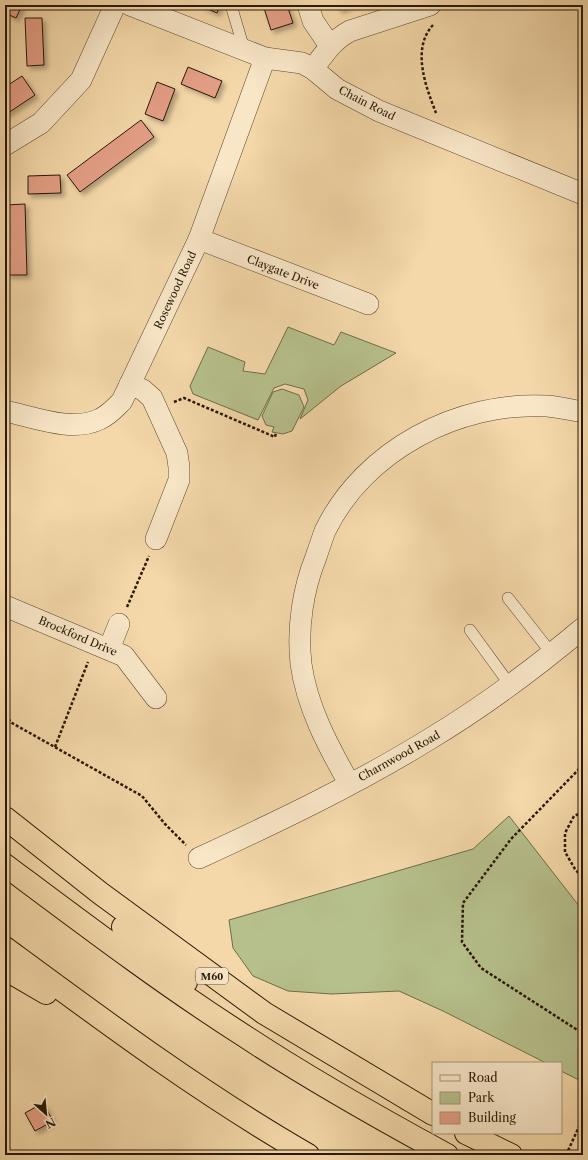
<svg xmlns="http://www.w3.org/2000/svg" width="588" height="1160" font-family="'Libre Caslon Text',serif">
	<defs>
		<filter id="shadow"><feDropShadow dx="3.5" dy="3.5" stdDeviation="2" flood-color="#0004"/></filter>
	</defs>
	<rect width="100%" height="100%" fill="#f4d8a9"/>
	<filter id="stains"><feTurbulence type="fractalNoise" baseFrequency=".005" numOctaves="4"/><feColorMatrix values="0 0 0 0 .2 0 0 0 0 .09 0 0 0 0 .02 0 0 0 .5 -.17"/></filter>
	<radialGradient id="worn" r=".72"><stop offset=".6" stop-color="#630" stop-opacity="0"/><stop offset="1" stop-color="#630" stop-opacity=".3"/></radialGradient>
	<g fill="#b6c08c" stroke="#6f6c48">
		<polygon points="288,327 334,345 341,332 396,353 341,386 300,419 308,400 304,389 285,384 274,388 258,420 193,394 190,386 208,347 245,362 243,371 265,374"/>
		<polygon points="282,389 299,395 304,407 292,431 283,434 272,432 274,427 266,425 262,416 273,392"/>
		<polygon points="509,816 583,911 583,1082 561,1071 561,1063 546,1063 443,1011 399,991 332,994 288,991 253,976 233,948 229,920 473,849"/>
	</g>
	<g fill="#e49f86" stroke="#281804" filter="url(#shadow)">
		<polygon points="5,5 22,5 16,18 5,13"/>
		<polygon points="199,5 220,5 217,13"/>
		<polygon points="263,5 287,5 293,23 271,30"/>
		<polygon points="337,5 353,5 339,10"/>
		<polygon points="25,18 42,18 44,65 27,66"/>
		<polygon points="188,67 222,81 215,98 181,84"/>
		<polygon points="22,76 35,95 5,115 5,87"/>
		<polygon points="157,82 175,89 163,121 145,114"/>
		<polygon points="141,120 154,137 80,192 67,175"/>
		<polygon points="60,175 61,193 28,194 28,176"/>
		<polygon points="25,204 27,275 7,275 5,205"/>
		<polygon points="43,1103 53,1121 35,1131 25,1113"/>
	</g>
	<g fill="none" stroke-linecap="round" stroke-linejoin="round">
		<g stroke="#5b482d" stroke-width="12">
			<g id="service">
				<polyline points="231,5 244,49"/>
				<polyline points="387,5 391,17"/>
				<polyline points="508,598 552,654"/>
				<polyline points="470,630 510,685"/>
			</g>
		</g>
		<g stroke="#5b482d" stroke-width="22">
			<g id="minor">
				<polyline points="130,5 265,58 302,63 313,69 337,89 379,111 583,194"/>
				<polyline points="308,5 313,21 330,46"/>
				<path d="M313 69C324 54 333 40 350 31L430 5"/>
				<polyline points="5,145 41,123 81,80 115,5"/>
				<polyline points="199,239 368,304"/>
				<polyline points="130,384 143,390 152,398 177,453 179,467 179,480 156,539"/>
				<path d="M5 411C34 417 72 433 100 419 109 415 115 408 122 401L199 239 265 58"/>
				<polyline points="5,606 124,656 156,698"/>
				<polyline points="109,649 119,624"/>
				<path d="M349 783C328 746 307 707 301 664 297 628 303 589 316 557 319 548 322 539 325 531 364 450 459 401 547 406 559 407 571 410 583 412"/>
				<path d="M199 858C277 822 355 785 428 740 483 707 534 669 583 628"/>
			</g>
		</g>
		<g stroke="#281804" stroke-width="24">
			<g id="motorway">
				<polyline points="5,818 100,893 264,1013 433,1114"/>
				<path d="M5 865C84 924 163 984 246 1037 311 1080 379 1118 447 1155"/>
				<polyline points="123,927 186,982"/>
				<path d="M5 948C104 1021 202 1094 308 1155"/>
				<polyline points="5,969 46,993"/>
				<polyline points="466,1133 511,1155"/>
			</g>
		</g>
		<g stroke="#281804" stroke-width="2.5" stroke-dasharray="3 2" stroke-linecap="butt">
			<path d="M433 25C411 49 426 87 436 113"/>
			<polyline points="174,402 184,398 275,437 276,433"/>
			<polyline points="127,607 149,556"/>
			<polyline points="5,715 12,723 142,796 165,824 186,845"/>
			<polyline points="55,747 88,662"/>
			<polyline points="583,765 511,839 463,903 462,942 481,968 582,1033 583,1036"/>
			<polyline points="583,812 574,816 565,833 565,852 575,869 583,878"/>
			<polyline points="566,1155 583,1118"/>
		</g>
		<use href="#service" stroke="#f8e6c7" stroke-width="11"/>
		<use href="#minor" stroke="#f8e6c7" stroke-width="21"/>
		<use href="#motorway" stroke="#f4d8a9" stroke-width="22"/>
	</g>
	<g text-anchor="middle" stroke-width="4" stroke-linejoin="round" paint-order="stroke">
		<rect fill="#f8e6c7" stroke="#66563e" stroke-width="1" x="196" y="968" width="32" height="16" rx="3"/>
		<g font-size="10" font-weight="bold" fill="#281804">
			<text x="212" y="980">M60</text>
		</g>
		<g font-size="11" fill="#281804" stroke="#f8e6c7">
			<text transform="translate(367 103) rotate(27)" y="4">Chain Road</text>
			<text transform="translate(283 272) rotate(21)" y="4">Claygate Drive</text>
			<text transform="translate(175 290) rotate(-65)" y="4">Rosewood Road</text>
			<text transform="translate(78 636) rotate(23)" y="4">Brockford Drive</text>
			<text transform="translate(399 756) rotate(-29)" y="4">Charnwood Road</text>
		</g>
	</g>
	<rect width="588" height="1160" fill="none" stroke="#f4d8a9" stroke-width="20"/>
	<rect x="6" y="6" width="576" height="1148" fill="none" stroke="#281804" stroke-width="2"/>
	<rect x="10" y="10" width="568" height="1140" fill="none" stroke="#281804"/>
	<rect x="432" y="1062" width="130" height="72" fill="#f8e6c7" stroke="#a59479"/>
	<rect x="440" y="1075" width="20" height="6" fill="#f8e6c7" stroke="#a59479"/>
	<text x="468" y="1082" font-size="12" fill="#281804">Road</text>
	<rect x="440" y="1092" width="20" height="12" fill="#b6c08c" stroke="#a59479"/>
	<text x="468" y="1102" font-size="12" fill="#281804">Park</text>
	<rect x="440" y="1112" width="20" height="12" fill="#e49f86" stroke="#a59479"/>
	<text x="468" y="1122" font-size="12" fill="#281804">Building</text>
	<g transform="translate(46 1114) rotate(153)" stroke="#f8e6c7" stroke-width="3" paint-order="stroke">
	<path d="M0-3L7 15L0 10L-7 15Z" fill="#281804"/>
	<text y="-6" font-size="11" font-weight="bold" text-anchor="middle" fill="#281804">N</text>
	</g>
	<rect width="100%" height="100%" filter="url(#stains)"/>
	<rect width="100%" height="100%" fill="url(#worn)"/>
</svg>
